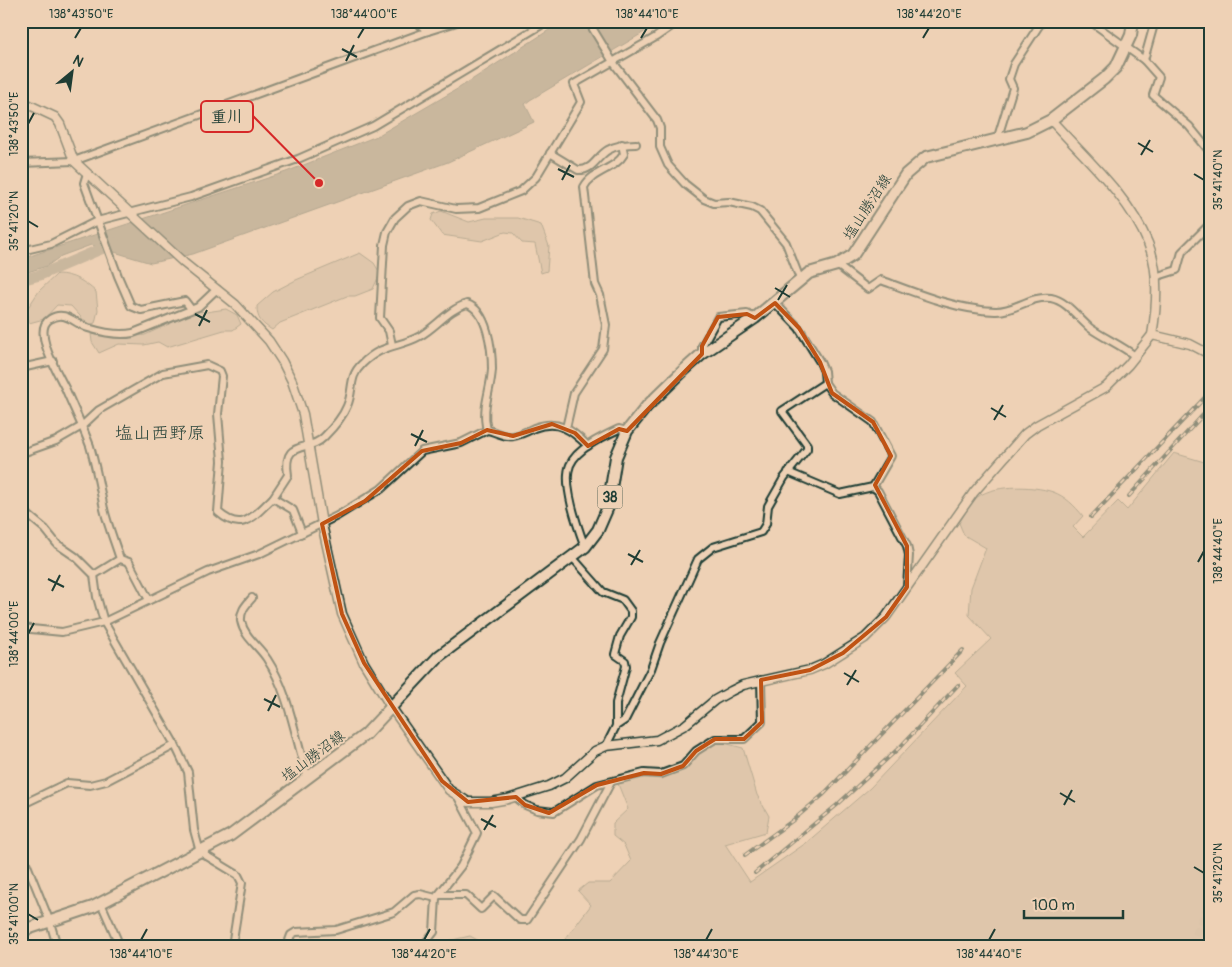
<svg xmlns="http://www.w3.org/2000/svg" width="1232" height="967" font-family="Pangolin,'Klee One',sans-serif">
	<rect width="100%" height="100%" fill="#eed1b5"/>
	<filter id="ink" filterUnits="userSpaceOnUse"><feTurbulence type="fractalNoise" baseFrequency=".02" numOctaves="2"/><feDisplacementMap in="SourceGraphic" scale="10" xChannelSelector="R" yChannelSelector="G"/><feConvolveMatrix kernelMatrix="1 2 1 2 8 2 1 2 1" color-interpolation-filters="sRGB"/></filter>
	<g filter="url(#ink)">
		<g fill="#ccb9a0" stroke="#767b6a">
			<polygon points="441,211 469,222 486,218 518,218 541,225 549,246 547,271 541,273 535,244 522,243 513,233 505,232 482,241 442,235 431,220 433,214"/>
			<path d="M360 253 374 263 380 273 373 289 355 296H347L280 323 272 330C261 323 257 319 257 306L273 292 296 280Z"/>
			<path d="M57 274C73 274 85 282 96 292L98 310 95 323 88 325 71 306 57 305 44 319 29 323 27 309 39 291Z"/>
			<polygon points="226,309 237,315 241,324 233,330 224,330 167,347 158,342 144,345 119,344 99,353 92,342 91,334 121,338 145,335 197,311 206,312"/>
			<path d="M1174 453 1211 464V946H526L563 942 591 905 578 891 588 883H610L631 861 624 845 613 836V823L628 809 618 784 640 777 662 779 689 766 697 752 720 742 743 748 757 795 769 816 766 832 725 844 750 882 806 843 870 788 967 686 955 673 991 639 969 615 971 588 986 548 964 535 959 523C964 516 968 506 974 500 989 484 1033 485 1053 492 1065 496 1075 506 1083 516L1073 527 1083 537 1118 501 1127 510Z"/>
			<polygon points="470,936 489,946 440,946 443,942"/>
		</g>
		<polygon fill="#9c9782" stroke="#6a7363" points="563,21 663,21 530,100 525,104 534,122 448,162 193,254 151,263 91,245 61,256 47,266 21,274 21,259 286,172 377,136 459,88"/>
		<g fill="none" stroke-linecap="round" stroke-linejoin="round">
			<polyline stroke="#9c9782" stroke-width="11" points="21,280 40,275 115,243"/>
			<polyline stroke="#c5b39b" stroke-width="8" stroke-dasharray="8 4" stroke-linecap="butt" points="1191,946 1211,899"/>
			<g stroke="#1f3d34" stroke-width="10">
				<g id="minor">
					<polyline points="415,21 428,31"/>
					<polyline points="588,21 613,62 657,120 660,128 660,147 668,165 685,184 704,199 714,203 729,202 752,207 760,211 786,243 800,279"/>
					<polyline points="1090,21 1144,60 1155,21"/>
					<polyline points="1144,60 1159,77 1153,95 1189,126 1211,153"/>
					<polyline points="997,140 1013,88 1009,79 1014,64 1042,21"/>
					<path d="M550 153 578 170C593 171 597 156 608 150 617 145 626 144 636 144"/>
					<polyline points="21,163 74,161 428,31 460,21"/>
					<polyline points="87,173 84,183 118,276 131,306 141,310 185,301 191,309"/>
					<polyline points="21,251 51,244 97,221 191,197 298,159 373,126 548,21"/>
					<path d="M837 265 868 289 881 280C916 293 957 310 995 311 1014 312 1031 295 1051 298 1067 301 1078 318 1090 328 1104 338 1121 345 1135 356"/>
					<polyline points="1155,277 1177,270 1182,252 1211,223"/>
					<polyline points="775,303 799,328 820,362 824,371 825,383 832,393 873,422 891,456 873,487"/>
					<polyline points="392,345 389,331 380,318 384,245 387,232 395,218 408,206 421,201 456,209 479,208 521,191 536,177 581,102 574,84 656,37 679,21"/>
					<polyline points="702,354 702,346 718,317 747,314 755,318"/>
					<polyline points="21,368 53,361"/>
					<path d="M566 428 574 393 603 349 606 325 600 295 595 284 584 187C593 170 615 170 624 154L622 144"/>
					<path d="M21 456 25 452 56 441 82 426 99 410 163 373 207 365 220 371 222 376 218 414 222 461 218 512C243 534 253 516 273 498L293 510 302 533"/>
					<polyline points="788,472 840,494 873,487"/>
					<polyline points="873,487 878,491 907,546 909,555 907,587"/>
					<path d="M273 498 288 475C282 438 309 453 324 437 332 429 343 416 347 406 354 391 348 377 362 364 383 343 399 348 420 336 436 327 449 309 467 304 488 311 492 350 492 369 491 391 481 408 487 430"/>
					<polyline points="21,509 45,529 57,544 76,557 94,575 97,597 104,622 175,745 188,772 194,830 200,852 238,875 242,883 232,946"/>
					<path d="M585 547C578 528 562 484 570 465 577 448 604 436 619 429L627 431"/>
					<polyline points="573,558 603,592 623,600 631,611 631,617 620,636 615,654 625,661 626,666 616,703 616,726 606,746"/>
					<path d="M120 559C115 543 108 526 104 509 100 488 96 467 90 446 83 427 74 409 66 390 59 375 31 330 50 319 65 309 75 324 88 328 101 332 119 336 133 333L198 307 217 289"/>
					<polyline points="94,575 120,559 129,562 149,600"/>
					<path d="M252 598C246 605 240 611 241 621 244 637 259 646 267 659 290 694 295 739 308 778"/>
					<path d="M21 628 62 632 104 622 208 572 259 554 337 516 381 489 422 451 461 443 487 430C495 431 504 438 513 436 520 435 528 431 534 428 558 419 572 430 588 446"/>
					<polyline points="616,726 625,720 651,669 660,643 698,559 713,547 761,532 766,524 768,506 784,478 807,449 807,445 782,411 825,383"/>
					<polyline points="516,797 525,805 537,810 554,812 597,785 644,773 661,774 683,766 696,751 715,739 744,739 762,722 761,680"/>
					<polyline points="21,805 67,783 90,785 106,781 175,745"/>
					<polyline points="21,850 50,922 57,946"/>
					<polyline points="438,895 466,895 481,909 494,896 520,920 527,920 581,839 611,782"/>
					<polyline points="101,903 120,946"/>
					<polyline points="287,946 291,935 296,932 336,930 394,912 414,895 420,894 436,898"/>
					<polyline points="423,946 434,932 436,898 461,866 477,833 458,797"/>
				</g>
			</g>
			<g stroke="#1f3d34" stroke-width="11">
				<g id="tertiary">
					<polyline points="21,101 55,117 60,124 74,161 184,263 235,304 269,341 282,361 292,381 303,414 322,524 342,614 364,663 391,707 449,790 468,802 491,802 508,799 549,786 565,778 595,751 606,746 657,740 685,725 715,700 731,691 743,685 810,670 824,664 865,638 886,617 974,492 1025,434 1037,425 1106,387 1128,365 1152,335 1190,344 1211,355"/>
					<path d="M1051 120C1085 158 1129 196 1148 243 1160 271 1157 306 1152 335"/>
				</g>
			</g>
			<g stroke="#1f3d34" stroke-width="14">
				<polyline id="primary" points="21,931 93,907 231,835 366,734 439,656 585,547 598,530 608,507 616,457 627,431 647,406 683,371 702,354 755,318 809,273 837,265 853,255 906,174 926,157 1027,132 1051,120 1104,79 1116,67 1131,35 1133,21"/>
			</g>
			<use href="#minor" stroke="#eed1b5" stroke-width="6"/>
			<use href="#tertiary" stroke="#eed1b5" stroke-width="8"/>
			<use href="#primary" stroke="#eed1b5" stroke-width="10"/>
			<g stroke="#1f3d34" stroke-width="4">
				<g id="rail">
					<polyline points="1129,496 1211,406"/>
					<polyline points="1091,517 1211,391"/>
					<polyline points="745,855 792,821 823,795 963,650"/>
					<polyline points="755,873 837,805 900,747 958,685"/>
				</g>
			</g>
			<use href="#rail" stroke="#eed1b5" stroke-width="2" stroke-dasharray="5.5" stroke-linecap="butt"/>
		</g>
	</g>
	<path d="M0 0H1232V967H0ZM775 303 799 328 820 362 832 393 873 422 891 456 875 485 907 546V587L886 617 843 653 810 670 761 680 762 722 744 739H715L696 751 683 766 661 774 644 773 597 785 549 813 525 805 516 797 468 802 442 781 364 663 342 614 322 524 365 501 422 451 461 443 487 430 513 436 552 424 575 433 588 446 619 429 627 431 702 354V346L718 317 747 314 755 318Z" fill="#eed1b5" fill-opacity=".55" fill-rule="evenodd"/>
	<path fill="none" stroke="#c05314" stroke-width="4" stroke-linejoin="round" d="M775 303 799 328 820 362 832 393 873 422 891 456 875 485 907 546V587L886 617 843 653 810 670 761 680 762 722 744 739H715L696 751 683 766 661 774 644 773 597 785 549 813 525 805 516 797 468 802 442 781 364 663 342 614 322 524 365 501 422 451 461 443 487 430 513 436 552 424 575 433 588 446 619 429 627 431 702 354V346L718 317 747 314 755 318Z"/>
	<path fill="none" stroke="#1f3d34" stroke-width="2" d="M75 38 81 28M358 38 364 28M641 38 647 28M923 38 929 28M342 49 357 57M346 61 354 45M28 124 34 113M1138 143 1153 152M1141 155 1150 140M558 169 574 177M1194 174 1204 180M562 180 570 165M28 221 38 227M775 288 790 297M778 300 787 285M195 314 210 322M199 326 207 310M991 408 1006 417M994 420 1003 405M411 434 427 442M415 446 423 430M628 554 643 562M1198 562 1204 551M631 565 640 550M48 579 64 587M52 591 60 575M28 634 34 623M844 673 859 682M847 685 856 670M264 699 280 707M268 711 276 695M1060 793 1075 802M1064 805 1072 790M481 819 496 827M484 830 493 815M1194 867 1204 873M28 914 38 920M141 940 147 929M424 940 430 929M706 940 712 929M989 940 995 929"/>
	<g text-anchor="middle" stroke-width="4" stroke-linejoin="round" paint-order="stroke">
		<rect fill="#eed1b5" stroke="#5d695b" stroke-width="1" x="597.5" y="485.5" width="25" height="23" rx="4"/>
		<g font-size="14" font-weight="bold" fill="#1f3d34">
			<text x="610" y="502">38</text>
		</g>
		<g font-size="15" fill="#1f3d34" stroke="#eed1b5">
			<text transform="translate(867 207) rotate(-57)" y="5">塩山勝沼線</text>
			<text transform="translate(313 756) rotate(-37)" y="5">塩山勝沼線</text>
		</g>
		<g font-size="18" fill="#1f3d34" stroke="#eed1b5">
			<text x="160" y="439">塩山西野原</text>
		</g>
	</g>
	<path fill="none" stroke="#d62828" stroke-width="2" d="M319 183L253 116"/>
	<circle fill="#d62828" stroke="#eed1b5" stroke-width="2" cx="319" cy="183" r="5"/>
	<rect fill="#eed1b5" stroke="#d62828" stroke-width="2" x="201" y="101" width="52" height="31" rx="5"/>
	<g font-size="16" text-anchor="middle" font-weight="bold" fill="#1f3d34">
		<text x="227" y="122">重川</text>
	</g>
	<rect width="1232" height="967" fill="none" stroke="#eed1b5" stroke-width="55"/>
	<g transform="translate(72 72) rotate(29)" stroke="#eed1b5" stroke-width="4" paint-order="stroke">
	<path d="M0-4L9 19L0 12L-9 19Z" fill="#1f3d34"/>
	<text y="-8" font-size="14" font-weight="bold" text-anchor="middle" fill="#1f3d34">N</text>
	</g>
	<path d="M1024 910v8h99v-8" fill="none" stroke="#1f3d34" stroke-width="2.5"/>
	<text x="1032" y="910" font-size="15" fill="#1f3d34" stroke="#eed1b5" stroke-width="4" paint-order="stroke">100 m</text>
	<rect x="28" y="28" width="1176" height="912" fill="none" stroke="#1f3d34" stroke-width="2"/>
	<g font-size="12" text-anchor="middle" fill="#1f3d34">
		<text x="81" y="18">138°43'50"E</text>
		<text x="364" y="18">138°44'00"E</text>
		<text x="647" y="18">138°44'10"E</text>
		<text x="929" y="18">138°44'20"E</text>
		<text transform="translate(14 124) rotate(-90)" y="4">138°43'50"E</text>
		<text transform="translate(1218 180) rotate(-90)" y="4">35°41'40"N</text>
		<text transform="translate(14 221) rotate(-90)" y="4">35°41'20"N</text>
		<text transform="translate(1218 551) rotate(-90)" y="4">138°44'40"E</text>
		<text transform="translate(14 634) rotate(-90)" y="4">138°44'00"E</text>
		<text transform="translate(1218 873) rotate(-90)" y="4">35°41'20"N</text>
		<text transform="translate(14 914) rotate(-90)" y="4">35°41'00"N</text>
		<text x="141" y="958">138°44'10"E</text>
		<text x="424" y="958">138°44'20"E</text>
		<text x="706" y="958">138°44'30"E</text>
		<text x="989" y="958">138°44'40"E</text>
	</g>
</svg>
